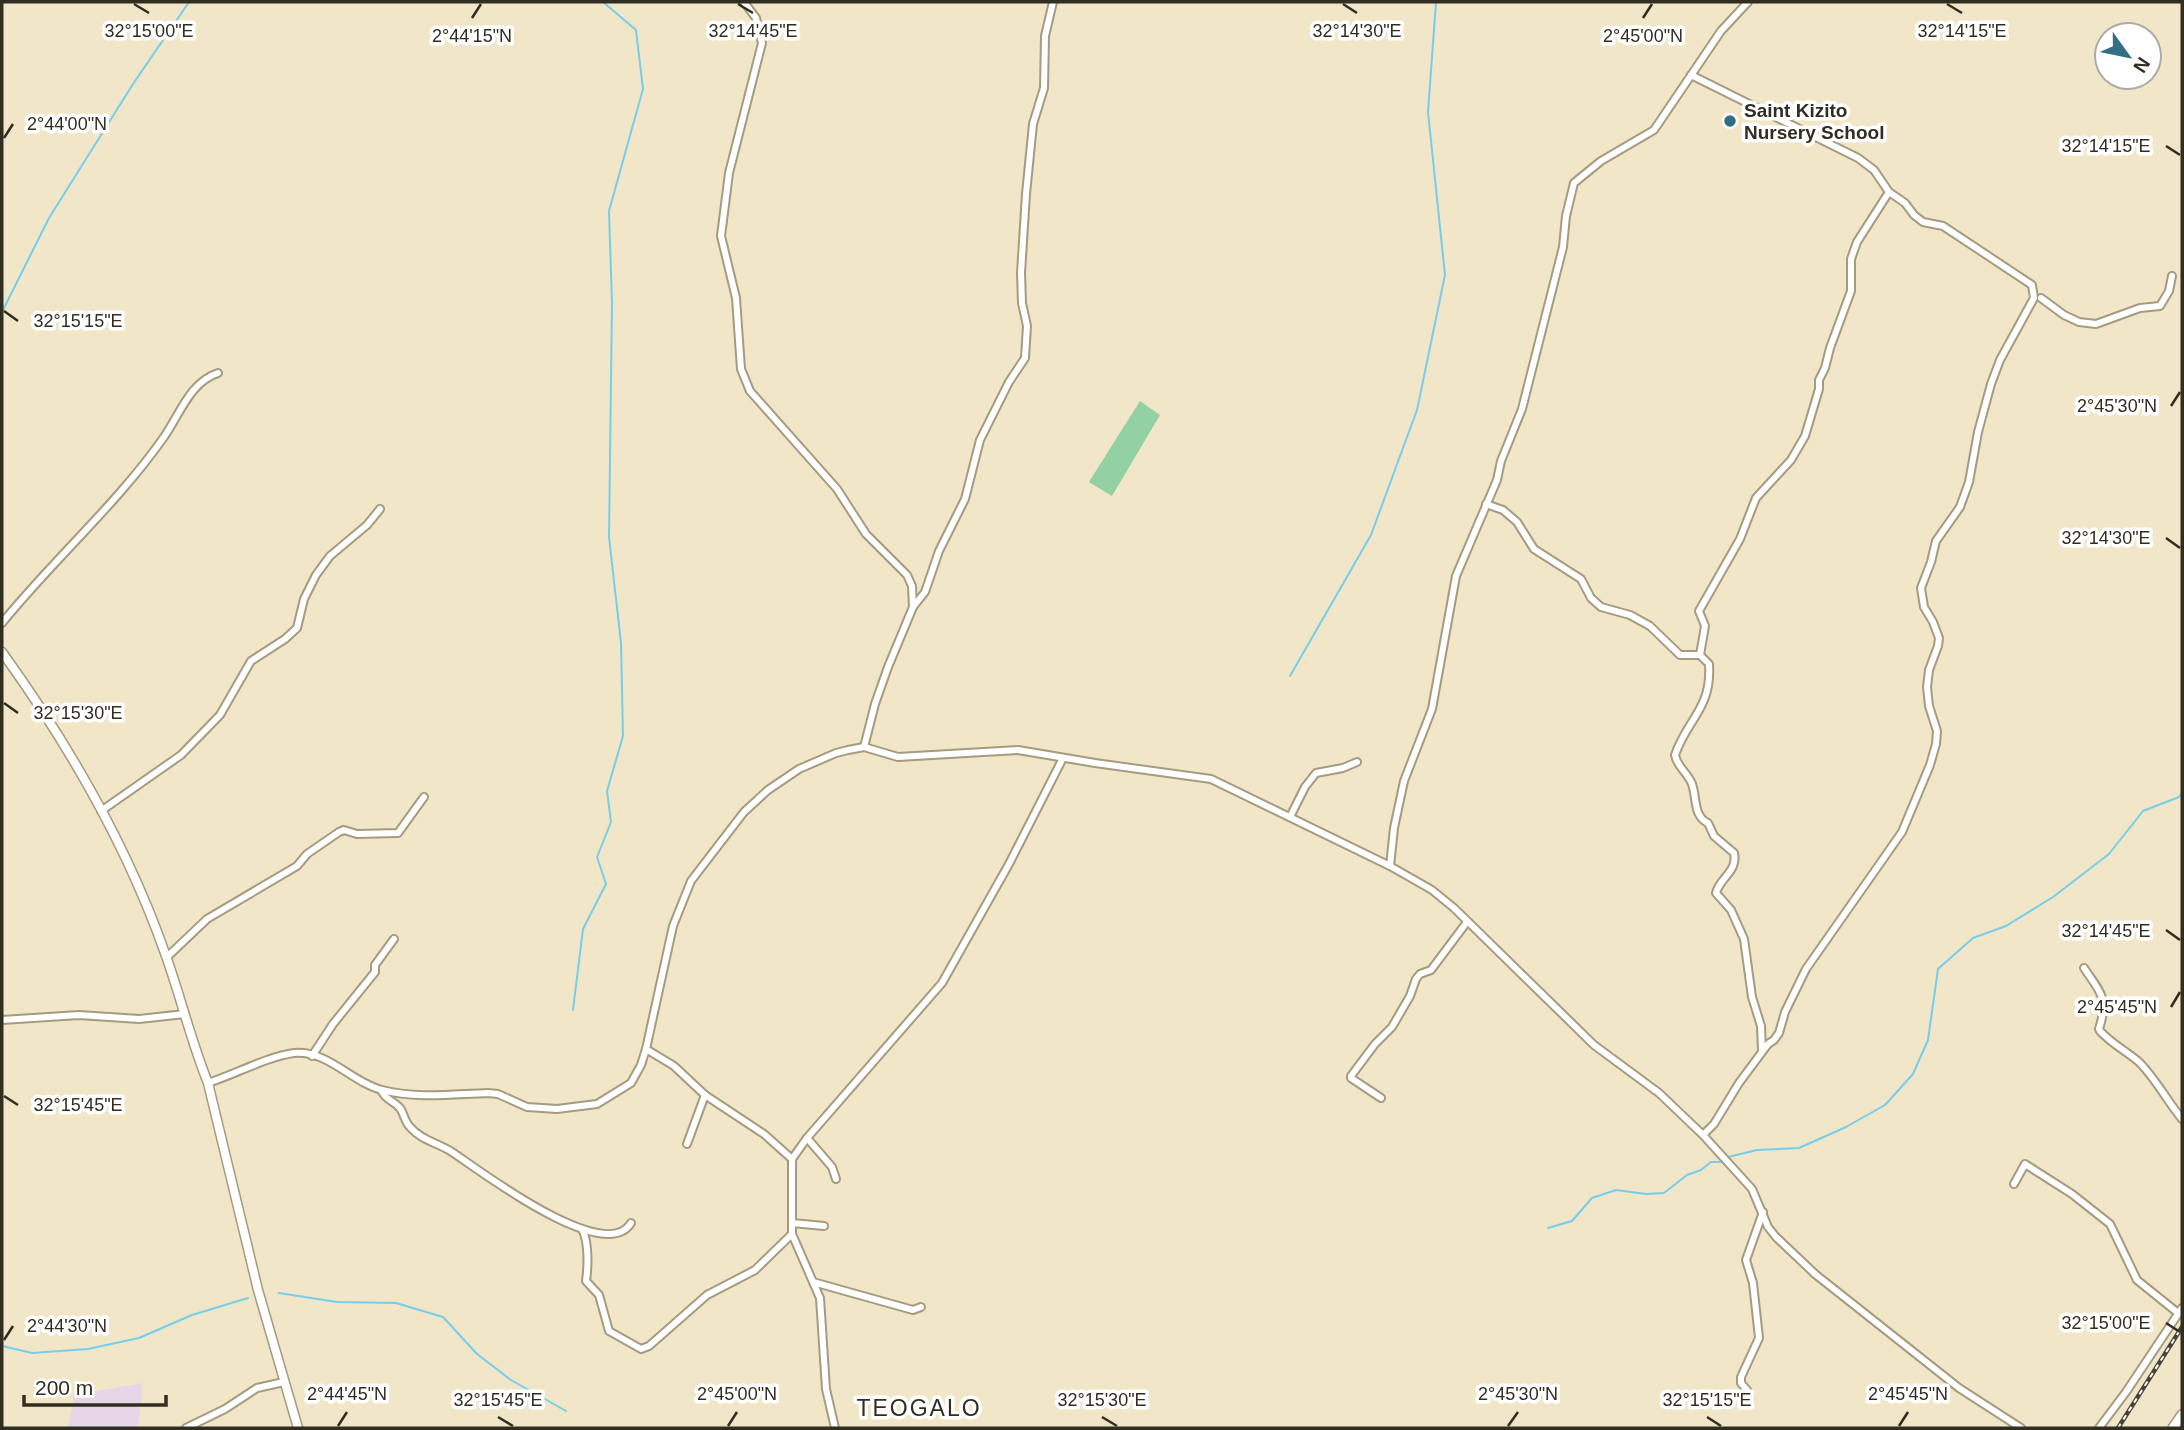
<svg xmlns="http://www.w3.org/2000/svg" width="2184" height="1430" font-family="Arial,sans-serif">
	<rect width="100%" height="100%" fill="#f1e6c7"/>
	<polygon fill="#e7d6e8" points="143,1383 138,1428 68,1428 74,1395"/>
	<polygon fill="#93d0a3" points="1140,401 1160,415 1112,496 1089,482"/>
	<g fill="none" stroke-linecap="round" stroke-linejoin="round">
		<g stroke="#77ceeb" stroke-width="2">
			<polyline points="2,312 49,218 133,84 189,2"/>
			<polyline points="1290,676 1371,535 1417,410 1445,275 1428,112 1436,2"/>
			<polyline points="573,1010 583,929 606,884 597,857 611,822 607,791 623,736 621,643 609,537 612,303 609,211 643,89 636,30 603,2"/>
			<polyline points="1728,1157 1757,1150 1799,1148 1846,1127 1885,1105 1913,1074 1928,1040 1938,969 1973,938 2006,926 2053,897 2109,854 2143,811 2179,797 2182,793"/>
			<polyline points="1548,1228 1572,1221 1592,1198 1616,1190 1646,1194 1664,1193 1687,1175 1701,1170 1711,1162 1722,1162"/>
			<polyline points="279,1293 337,1302 396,1303 443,1317 477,1354 511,1380 566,1411"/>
			<polyline points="2,1346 32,1353 88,1349 139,1338 192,1315 248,1298"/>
		</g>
		<g stroke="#a59b7f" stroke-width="10">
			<g id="street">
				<polyline points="744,2 756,18 762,43 729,173 721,236 736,298 741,369 750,391 837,489 866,534 907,575 912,586 913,607 888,667 875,704 864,747"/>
				<polyline points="1691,75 1858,158 1874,170 1889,192 1857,242 1851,259 1851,291 1830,348 1825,368 1819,380 1819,389 1805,436 1791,460 1756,498 1740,539 1699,611 1705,626 1700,655"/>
				<polyline points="2041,298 2064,315 2079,322 2096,324 2140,308 2160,306 2169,291 2172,276"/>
				<path d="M1486 504 1503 510 1517 522 1534 549 1581 579 1591 598 1601 607 1630 615 1650 626 1680 655H1700L1709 664C1712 709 1687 719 1675 755 1677 767 1688 773 1692 784 1697 798 1693 816 1708 823L1714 836 1734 853C1738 872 1720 877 1716 893L1731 910 1744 939 1752 997 1761 1026 1762 1051"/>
				<polyline points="913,607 925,592 939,551 965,499 980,440 1009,382 1025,358 1027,326 1022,303 1021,273 1026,194 1033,124 1044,88 1045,36 1053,2"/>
				<path d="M2 623C54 559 117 504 164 437 180 414 190 382 218 373"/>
				<polyline points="101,811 181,755 220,715 251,661 285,639 297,628 304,599 316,575 330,556 367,525 380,509"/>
				<polyline points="1290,817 1305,787 1316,773 1343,768 1357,762"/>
				<polyline points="1390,866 1394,828 1404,781 1432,709 1456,576 1497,480 1501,461 1522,409 1563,247 1566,216 1574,183 1601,161 1654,130 1721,31 1748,2"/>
				<polyline points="167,957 207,919 297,866 307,854 339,832 344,830 357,834 398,833 424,797"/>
				<path d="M2084 968C2101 993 2109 998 2099 1029L2100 1031C2112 1044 2126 1051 2139 1062 2156 1079 2167 1101 2182 1119"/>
				<polyline points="2,1020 79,1015 139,1019 185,1014"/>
				<polyline points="646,1049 674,1066 705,1095 764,1134 792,1159"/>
				<polyline points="312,1056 333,1024 375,972 375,965 394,939"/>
				<path d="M208 1083C233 1075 269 1056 294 1053 328 1050 351 1082 382 1090 417 1099 453 1094 488 1093L498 1094 527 1107 557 1109 597 1104 631 1083 641 1065 646 1049 673 926 691 881 744 812 768 790 799 769 836 753 848 750 864 747 898 757 1018 750 1095 763 1211 779 1390 866 1432 890 1454 908 1594 1045 1659 1093 1703 1135 1752 1189 1768 1227 1776 1237 1815 1274 1959 1388 2021 1428"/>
				<path d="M381 1090C385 1100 393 1100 400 1108 404 1114 405 1122 410 1127 421 1140 438 1143 452 1152 479 1170 605 1266 631 1223"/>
				<polyline points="1381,1098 1351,1078 1351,1076 1375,1044 1392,1027 1410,996 1416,979 1420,974 1431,970 1467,922"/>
				<polyline points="1703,1135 1714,1124 1739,1083 1768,1044 1774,1040 1779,1033 1785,1012 1806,969 1902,832 1930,765 1936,744 1937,731 1929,706 1927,687 1929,670 1938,646 1939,638 1933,622 1924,607 1921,588 1931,562 1936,541 1960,507 1969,482 1978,432 1991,384 2000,360 2034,298 2032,285 1943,226 1923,222 1914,215 1905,203 1889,192"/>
				<polyline points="807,1138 832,1167 836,1179"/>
				<polyline points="687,1144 705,1095"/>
				<polyline points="2014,1184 2025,1164 2072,1194 2110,1224 2137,1280 2178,1313"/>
				<polyline points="792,1223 824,1226"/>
				<path d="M582 1229C589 1242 588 1267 586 1281L599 1295 609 1331 641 1349 649 1346 707 1295 755 1270 792 1234"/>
				<polyline points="813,1282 913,1310 921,1307"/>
				<polyline points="1747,1390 1741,1383 1741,1377 1759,1338 1753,1283 1746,1260 1763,1212"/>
				<polyline points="186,1428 225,1409 257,1388 284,1382"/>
				<polyline points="835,1428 826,1389 820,1298 792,1234 792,1159 807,1138 942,983 1009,864 1063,758"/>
				<polyline points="2099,1428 2126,1392 2182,1308"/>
			</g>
		</g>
		<g stroke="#a59b7f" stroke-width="11">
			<path id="secondary" d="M2 652C69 745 128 847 166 956 181 998 191 1041 208 1083L258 1290 298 1428"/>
		</g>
		<g stroke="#a59b7f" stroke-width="12">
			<polyline id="primary" points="2173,1428 2182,1415"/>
		</g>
		<use href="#street" stroke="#fff" stroke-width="6"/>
		<use href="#secondary" stroke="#fff" stroke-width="8"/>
		<use href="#primary" stroke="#fff" stroke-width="9"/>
		<g stroke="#484435" stroke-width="4.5">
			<polyline id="rail" points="2118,1428 2182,1327"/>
		</g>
		<use href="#rail" stroke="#fff" stroke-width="2" stroke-dasharray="5" stroke-linecap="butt"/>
	</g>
	<path fill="none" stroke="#312d21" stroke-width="2.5" d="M134 4 149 13M738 4 753 13M1343 4 1357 13M1947 4 1962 13M472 18 481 4M1643 18 1652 4M4 138 13 124M2166 146 2180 155M4 311 18 321M2171 406 2180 392M2166 538 2180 548M4 703 18 713M2166 930 2180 940M2171 1007 2180 992M4 1096 18 1105M2166 1323 2180 1332M4 1340 13 1326M498 1417 513 1426M1102 1417 1117 1426M1707 1417 1721 1426M338 1426 347 1412M728 1426 737 1412M1508 1426 1518 1412M1899 1426 1908 1412"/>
	<circle fill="#326f86" stroke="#fff" stroke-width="2.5" cx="1730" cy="121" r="7"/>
	<g text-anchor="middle" stroke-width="7" stroke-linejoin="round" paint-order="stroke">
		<g font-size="19" font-weight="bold" fill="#312d21" stroke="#fff" text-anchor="start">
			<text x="1744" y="117">Saint Kizito<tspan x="1744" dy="22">Nursery School</tspan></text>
		</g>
		<g font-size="23" letter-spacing="2" fill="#312d21" stroke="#fff">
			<text x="919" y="1416">TEOGALO</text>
		</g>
	</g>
	<g font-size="18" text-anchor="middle" fill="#312d21" stroke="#fff" stroke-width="7" stroke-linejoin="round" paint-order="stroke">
		<text x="753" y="37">32°14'45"E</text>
		<text x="1357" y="37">32°14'30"E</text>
		<text x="149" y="37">32°15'00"E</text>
		<text x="1962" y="37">32°14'15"E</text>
		<text x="472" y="42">2°44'15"N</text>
		<text x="1643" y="42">2°45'00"N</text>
		<text x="67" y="130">2°44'00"N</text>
		<text x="2106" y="152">32°14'15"E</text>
		<text x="78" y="327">32°15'15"E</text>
		<text x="2117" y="412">2°45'30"N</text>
		<text x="2106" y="544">32°14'30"E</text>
		<text x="78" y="719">32°15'30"E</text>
		<text x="2106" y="937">32°14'45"E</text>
		<text x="2117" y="1013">2°45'45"N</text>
		<text x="78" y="1111">32°15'45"E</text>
		<text x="2106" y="1329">32°15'00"E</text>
		<text x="67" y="1332">2°44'30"N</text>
		<text x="347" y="1400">2°44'45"N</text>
		<text x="737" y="1400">2°45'00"N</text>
		<text x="1518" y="1400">2°45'30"N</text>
		<text x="1908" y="1400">2°45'45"N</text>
		<text x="498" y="1406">32°15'45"E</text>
		<text x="1102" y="1406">32°15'30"E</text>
		<text x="1707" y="1406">32°15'15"E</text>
	</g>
	<rect width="2184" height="1430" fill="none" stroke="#312d21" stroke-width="7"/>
	<g transform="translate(2128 56) rotate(123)"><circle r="33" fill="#ffffff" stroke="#adaba6" stroke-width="2"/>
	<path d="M0-5L12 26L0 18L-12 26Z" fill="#326f86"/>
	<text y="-10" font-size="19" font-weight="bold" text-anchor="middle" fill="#312d21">N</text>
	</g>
	<path d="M24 1395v10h142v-10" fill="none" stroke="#312d21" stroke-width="3.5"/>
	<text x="35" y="1395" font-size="21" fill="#312d21" stroke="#ffffff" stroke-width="5" paint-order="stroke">200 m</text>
</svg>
